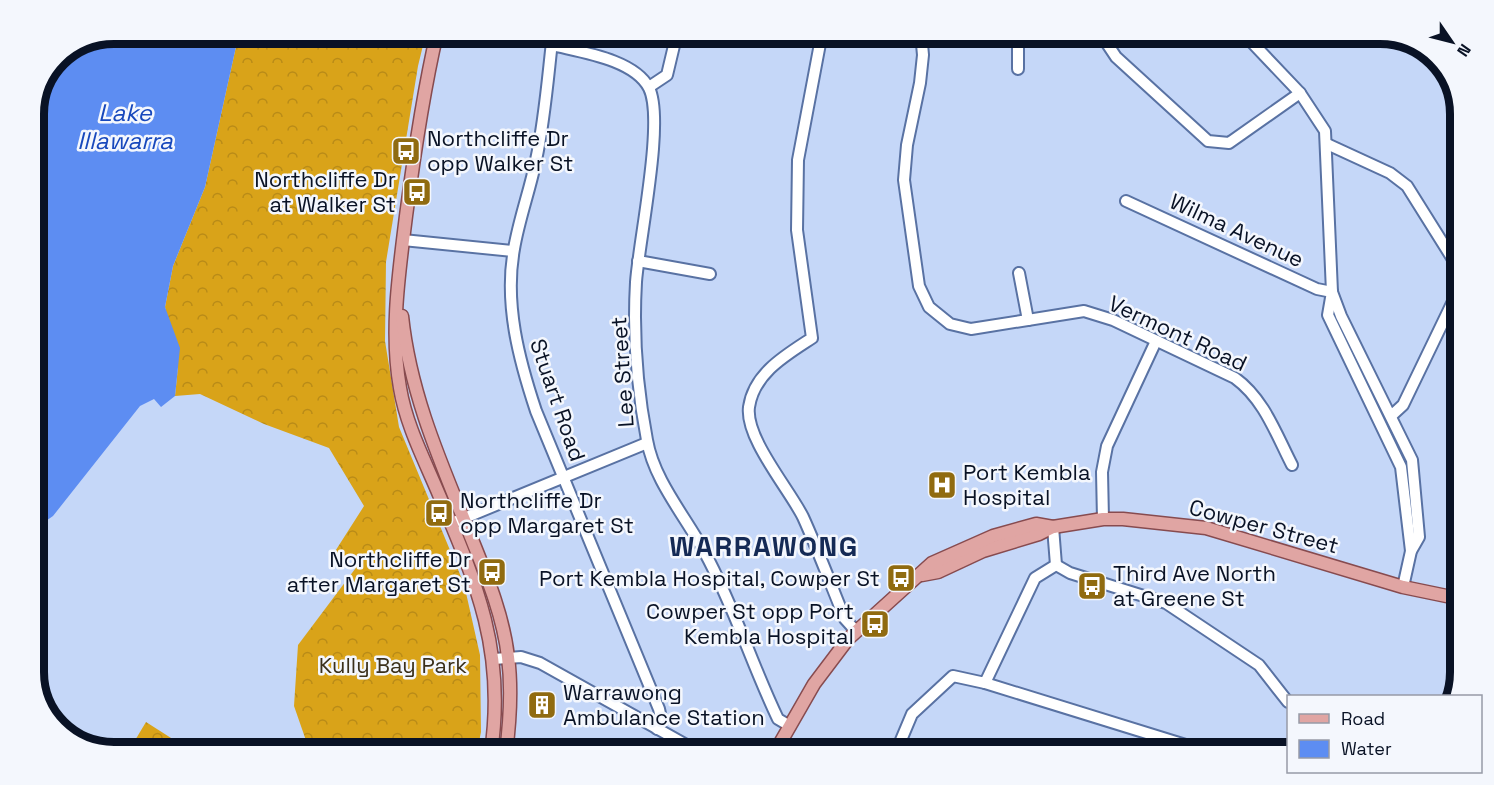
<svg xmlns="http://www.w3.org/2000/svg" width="1494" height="785" font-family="'Space Grotesk',sans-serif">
	<defs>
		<pattern id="grass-tufts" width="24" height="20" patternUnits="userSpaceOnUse" patternTransform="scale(1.5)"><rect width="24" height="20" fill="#d9a319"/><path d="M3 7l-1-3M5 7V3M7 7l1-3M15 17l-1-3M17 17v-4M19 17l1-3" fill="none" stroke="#b98b17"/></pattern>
		<pattern id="forest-crowns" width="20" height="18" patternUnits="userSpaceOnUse" patternTransform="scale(1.5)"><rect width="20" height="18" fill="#d9a319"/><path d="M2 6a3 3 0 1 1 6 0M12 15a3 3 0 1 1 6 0" fill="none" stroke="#b98b17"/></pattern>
	</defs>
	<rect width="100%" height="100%" fill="#c5d7f8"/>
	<polygon fill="url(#grass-tufts)" points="1321,33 1347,33 1333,44"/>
	<g fill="url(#forest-crowns)">
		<polygon points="239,33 426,33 418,66 386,262 385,341 399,427 464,584 480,655 481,732 477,752 310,752 294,706 298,645 361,561 334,553 364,506 329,448 264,424 200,394 175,396 178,367 165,307 173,266 205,187"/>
		<polygon points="146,722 193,752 128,752"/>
	</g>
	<polygon fill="#5d8df2" points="113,33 239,33 205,187 173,266 165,307 180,348 175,396 161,407 154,399 140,406 53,516 33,530 33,108 57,56"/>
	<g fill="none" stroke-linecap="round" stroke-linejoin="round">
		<g stroke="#5972a3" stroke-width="14">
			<g id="minor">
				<path d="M553 33C548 75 545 119 536 160 530 190 519 219 514 249 504 304 519 360 536 411L659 709 661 718 657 729"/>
				<path d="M822 33 798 160 797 230 812 338C786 355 754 373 749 407 745 438 789 489 803 517 818 550 831 585 845 619L855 630"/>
				<path d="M921 33 923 55 920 83 907 145 904 180 919 286 929 307 950 324 971 329 1084 311 1113 320 1235 378C1264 399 1276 434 1292 465"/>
				<polyline points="1100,33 1116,57 1208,141 1229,143 1300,93"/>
				<polyline points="1243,33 1300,93 1325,131 1332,292 1328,315 1401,467 1411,551"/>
				<path d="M552 45C580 52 634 59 649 88 665 120 639 240 636 282 633 334 637 388 647 440 654 481 686 517 705 553 734 606 752 665 778 719L790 726"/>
				<polyline points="1018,69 1018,33"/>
				<polyline points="649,87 667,75 677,33"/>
				<polyline points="1327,144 1390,173 1407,186 1454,261 1458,291 1403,405 1391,416"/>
				<polyline points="1126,201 1317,289 1332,292"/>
				<polyline points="403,240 513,251"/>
				<polyline points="638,261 710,274"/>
				<polyline points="1019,273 1028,320"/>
				<polyline points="1332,292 1341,316 1412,460 1419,537 1411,551 1403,587"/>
				<polyline points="1445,321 1461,328"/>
				<polyline points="1103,519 1102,472 1107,446 1156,341"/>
				<polyline points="457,521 647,443"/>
				<polyline points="1056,565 1070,573 1166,603 1259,665 1288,702"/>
				<polyline points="494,659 521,657 540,663 699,752"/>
				<polyline points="985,683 1192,747 1196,752"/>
				<polyline points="896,752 912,714 953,676 985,683 1035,578 1056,565 1053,527"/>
			</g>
		</g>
		<g stroke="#874b4f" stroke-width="15">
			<g id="major">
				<path d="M437 33C423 93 414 155 406 216 399 273 390 331 400 388 406 424 423 457 437 490 476 582 506 650 491 752"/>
				<path d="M402 316C410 393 440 461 469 532 485 572 503 613 508 657 512 688 510 721 506 752"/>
				<polyline points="922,575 938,572 983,551 1039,534 1053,527 1103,519 1123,519 1206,528 1403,587 1461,599"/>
				<polyline points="775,752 814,684 848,639 932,563 993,536 1036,524 1053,527"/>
			</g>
		</g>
		<use href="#minor" stroke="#fff" stroke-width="10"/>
		<use href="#major" stroke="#e0a5a3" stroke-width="12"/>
	</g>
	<defs>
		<g id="bus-square" transform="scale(1.5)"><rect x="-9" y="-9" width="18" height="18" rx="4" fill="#906b10" stroke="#f4f7fd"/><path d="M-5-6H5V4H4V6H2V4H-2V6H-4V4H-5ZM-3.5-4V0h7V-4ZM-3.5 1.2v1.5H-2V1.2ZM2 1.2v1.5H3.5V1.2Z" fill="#fff"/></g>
		<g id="hospital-square" transform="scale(1.5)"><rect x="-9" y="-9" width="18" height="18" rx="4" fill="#906b10" stroke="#f4f7fd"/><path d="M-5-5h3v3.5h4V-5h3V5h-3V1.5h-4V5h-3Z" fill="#fff"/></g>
		<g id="building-square" transform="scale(1.5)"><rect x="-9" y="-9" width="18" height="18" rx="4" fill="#906b10" stroke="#f4f7fd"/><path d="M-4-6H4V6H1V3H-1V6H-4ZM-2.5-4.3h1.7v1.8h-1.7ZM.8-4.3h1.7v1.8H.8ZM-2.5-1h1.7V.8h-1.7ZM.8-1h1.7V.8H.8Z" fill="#fff"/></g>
	</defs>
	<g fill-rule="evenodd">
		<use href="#bus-square" x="406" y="151"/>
		<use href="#bus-square" x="417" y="192"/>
		<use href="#hospital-square" x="942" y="485"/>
		<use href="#bus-square" x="439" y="513"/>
		<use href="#bus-square" x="492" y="572"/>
		<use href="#bus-square" x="901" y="578"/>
		<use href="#bus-square" x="1092" y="586"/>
		<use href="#bus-square" x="875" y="624"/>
		<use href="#building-square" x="542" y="705"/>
	</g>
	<g text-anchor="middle" stroke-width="5" stroke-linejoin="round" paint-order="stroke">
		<g font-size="22" fill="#091225" stroke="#f4f7fd" text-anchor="start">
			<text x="427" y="146">Northcliffe Dr<tspan x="427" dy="25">opp Walker St</tspan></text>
			<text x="396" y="187" text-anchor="end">Northcliffe Dr<tspan x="396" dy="25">at Walker St</tspan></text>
			<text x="963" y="480">Port Kembla<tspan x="963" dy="25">Hospital</tspan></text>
			<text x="460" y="508">Northcliffe Dr<tspan x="460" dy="25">opp Margaret St</tspan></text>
			<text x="471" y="567" text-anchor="end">Northcliffe Dr<tspan x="471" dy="25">after Margaret St</tspan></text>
			<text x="1113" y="581">Third Ave North<tspan x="1113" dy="25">at Greene St</tspan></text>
			<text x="880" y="586" text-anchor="end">Port Kembla Hospital, Cowper St</text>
			<text x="854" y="619" text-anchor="end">Cowper St opp Port<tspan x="854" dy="25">Kembla Hospital</tspan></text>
			<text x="563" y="700">Warrawong<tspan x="563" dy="25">Ambulance Station</tspan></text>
		</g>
		<g font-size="22" fill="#091225" stroke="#f4f7fd">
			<text transform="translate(1237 230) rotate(25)" y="8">Wilma Avenue</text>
			<text transform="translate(1178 333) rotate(25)" y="8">Vermont Road</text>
			<text transform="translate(622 372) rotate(-94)" y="8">Lee Street</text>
			<text transform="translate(558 400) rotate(71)" y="8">Stuart Road</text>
			<text transform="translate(1264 526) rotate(15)" y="8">Cowper Street</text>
		</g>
		<g font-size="22" fill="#3b301b" stroke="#f4f7fd">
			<text x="393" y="673">Kully Bay Park</text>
		</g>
		<g font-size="24" font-style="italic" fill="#1748bc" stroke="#f4f7fd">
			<text x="125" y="121">Lake<tspan x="125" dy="28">Illawarra</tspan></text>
		</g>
		<g font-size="28" font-weight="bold" letter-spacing="1.5" fill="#152a55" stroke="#f4f7fd">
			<text x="764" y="556">WARRAWONG</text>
		</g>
	</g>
	<path d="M0 0H1494V785H0ZM114 44H1380A70 70 0 0 1 1450 114V672A70 70 0 0 1 1380 742H114A70 70 0 0 1 44 672V114A70 70 0 0 1 114 44Z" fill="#f4f7fd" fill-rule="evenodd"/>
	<path fill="none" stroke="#091225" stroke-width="8" d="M114 44H1380A70 70 0 0 1 1450 114V672A70 70 0 0 1 1380 742H114A70 70 0 0 1 44 672V114A70 70 0 0 1 114 44Z"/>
	<rect x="1287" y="695" width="195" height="78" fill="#f4f7fd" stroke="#969ba7" stroke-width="1.5"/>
	<rect x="1299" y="714" width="30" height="9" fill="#e0a5a3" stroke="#969ba7" stroke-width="1.5"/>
	<text x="1341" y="725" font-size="18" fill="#091225">Road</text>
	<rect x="1299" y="740" width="30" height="18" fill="#5d8df2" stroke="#969ba7" stroke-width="1.5"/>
	<text x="1341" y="755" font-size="18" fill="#091225">Water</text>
	<g transform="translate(1452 42) rotate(125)" stroke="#f4f7fd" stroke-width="4.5" paint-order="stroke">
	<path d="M0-4.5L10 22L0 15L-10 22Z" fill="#091225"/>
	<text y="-9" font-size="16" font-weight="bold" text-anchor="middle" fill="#091225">N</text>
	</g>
</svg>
